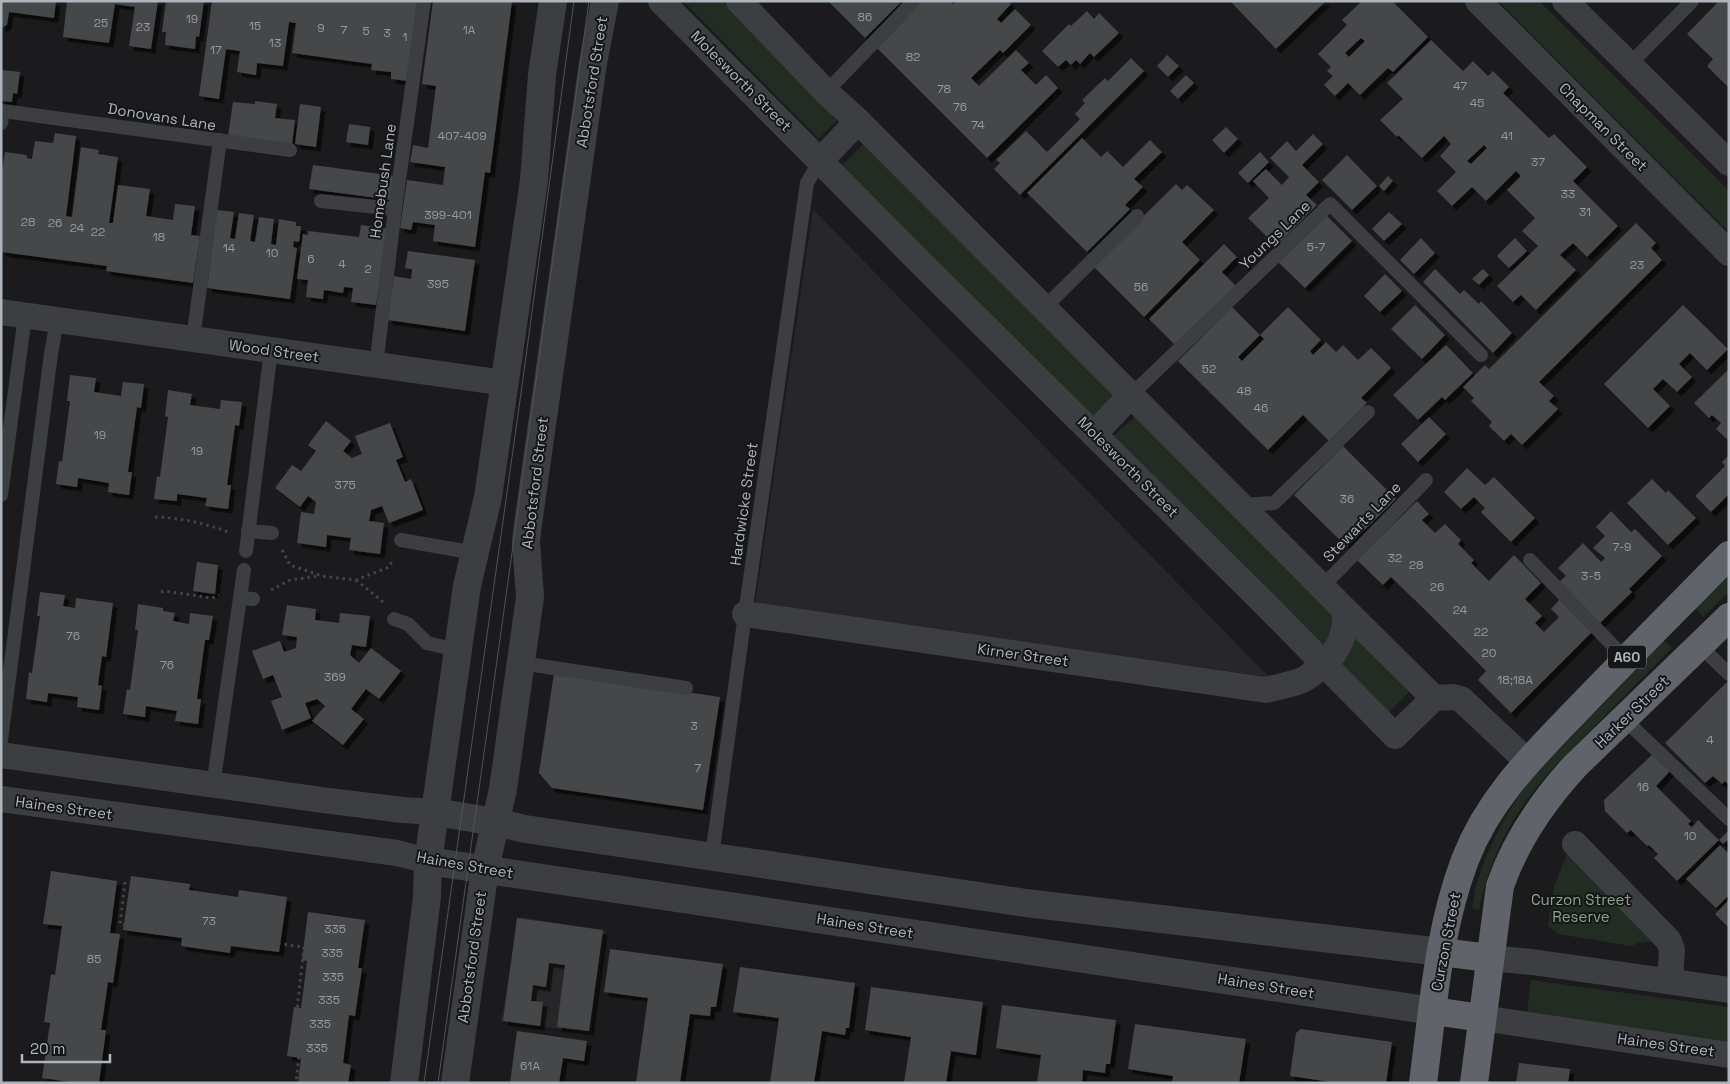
<svg xmlns="http://www.w3.org/2000/svg" width="1730" height="1084" font-family="'Space Grotesk',sans-serif">
	<defs>
		<filter id="shadow"><feDropShadow dx="4.5" dy="4.5" stdDeviation="0" flood-color="#0009"/></filter>
	</defs>
	<rect width="100%" height="100%" fill="#1b1b1d"/>
	<g fill="#27272a">
		<polygon points="813,209 1269,677 755,604"/>
		<polygon points="520,917 606,931 591,1033 501,1021"/>
	</g>
	<g fill="#232c23">
		<polygon points="683,1 723,1 837,120 819,139"/>
		<polygon points="1498,1 1539,1 1729,191 1729,232"/>
		<polygon points="865,143 1115,395 1093,417 842,165"/>
		<polygon points="1137,415 1412,689 1388,713 1112,437"/>
		<polygon points="1729,575 1729,592 1703,617 1695,608"/>
		<path d="M1664 641 1672 648 1552 769C1513 813 1491 852 1479 910L1472 908 1476 886 1486 856 1506 816 1527 783Z"/>
		<polygon points="1567,854 1651,941 1650,942 1638,943 1631,946 1558,934 1548,926 1554,887"/>
		<polygon points="1531,980 1729,1007 1729,1042 1527,1013"/>
	</g>
	<g fill="#45474a" fill-rule="evenodd" filter="url(#shadow)">
		<polygon points="1,1 56,1 54,18 9,12 7,25 1,28"/>
		<polygon points="67,1 158,1 151,49 129,46 135,7 115,4 109,43 63,37"/>
		<polygon points="166,1 204,1 199,37 196,36 195,49 165,45 166,32 162,32"/>
		<polygon points="212,1 418,1 408,81 391,79 391,72 371,70 372,64 292,53 296,23 289,22 283,66 257,63 256,75 237,72 240,51 226,49 219,99 199,96"/>
		<polygon points="433,1 512,1 490,173 485,172 475,247 433,241 435,225 413,222 411,230 400,228 407,180 443,185 445,167 410,162 413,145 428,148 436,86 422,84"/>
		<polygon points="828,1 902,1 865,38"/>
		<polygon points="918,1 950,1 953,4 957,1 1008,1 1011,4 997,19 1001,23 1015,9 1031,25 1003,53 1000,50 971,78 979,86 1016,50 1029,63 1021,70 1036,85 1046,75 1058,88 987,158 874,45"/>
		<polygon points="1230,1 1326,1 1276,49"/>
		<path d="M1362 1H1392L1428 37 1393 72 1388 68 1360 95 1348 83 1335 96 1324 85 1333 76 1327 71 1331 67 1318 54 1347 25 1342 20ZM1361 38 1365 41 1349 57 1345 53Z"/>
		<polygon points="1719,1 1729,1 1729,88 1707,66 1713,59 1687,34"/>
		<polygon points="1087,11 1094,19 1099,13 1119,33 1094,57 1090,53 1080,64 1076,60 1071,65 1066,60 1058,67 1042,51 1069,24 1071,26"/>
		<path d="M1431 40 1463 71 1473 61 1488 76 1493 71 1509 87 1503 93 1549 138 1554 134 1587 167 1573 181 1618 226 1587 257 1573 243 1560 255 1576 270 1536 310 1521 295 1513 302 1497 286 1538 246 1522 231 1535 218 1507 190 1521 176 1516 171 1486 201 1472 187 1452 206 1437 191 1456 172 1440 156 1451 144 1444 136 1422 158 1398 135 1397 137 1380 120 1403 99 1387 83ZM1484 145 1487 148 1471 164 1467 161Z"/>
		<polygon points="1167,55 1179,66 1168,77 1157,66"/>
		<polygon points="1131,58 1144,71 1020,195 994,169 1000,163 996,160 1026,131 1047,152 1080,119 1075,114 1085,103 1082,100 1105,78 1108,81"/>
		<polygon points="1,70 20,72 17,94 13,93 12,102 1,101"/>
		<polygon points="1186,75 1194,83 1178,99 1170,91"/>
		<polygon points="255,101 277,104 275,118 295,120 292,144 228,136 233,102 255,104"/>
		<polygon points="300,104 321,107 316,147 295,144"/>
		<polygon points="349,124 370,127 368,145 346,142"/>
		<polygon points="1226,127 1238,139 1224,153 1212,140"/>
		<polygon points="55,133 76,136 66,216 72,217 81,147 99,150 98,154 118,157 109,223 113,223 118,185 150,189 146,216 173,220 175,204 195,206 191,235 200,236 193,283 106,271 107,266 1,252 1,178 5,152 27,155 27,158 32,159 35,141 53,143"/>
		<polygon points="1313,134 1323,144 1302,165 1319,182 1306,195 1317,205 1276,246 1248,218 1269,198 1253,181 1266,169 1282,185 1289,177 1270,158 1287,141 1296,151"/>
		<polygon points="1082,138 1101,157 1107,151 1123,167 1150,140 1162,152 1134,179 1143,187 1125,205 1130,209 1087,252 1027,193"/>
		<polygon points="1260,152 1269,162 1248,183 1238,173"/>
		<polygon points="1347,155 1377,186 1352,210 1322,180"/>
		<polygon points="313,165 395,176 392,200 309,189"/>
		<polygon points="1388,176 1393,181 1384,191 1379,186"/>
		<polygon points="1176,184 1182,190 1187,185 1214,210 1182,242 1200,260 1144,317 1093,266"/>
		<polygon points="217,210 234,212 230,238 235,239 239,213 254,215 250,241 255,242 259,217 274,219 271,244 276,245 279,219 296,222 296,226 301,226 299,242 294,241 293,247 297,248 290,299 207,288"/>
		<polygon points="1389,212 1402,224 1384,241 1372,229"/>
		<polygon points="1326,215 1352,241 1305,288 1278,262"/>
		<polygon points="1636,223 1656,243 1651,248 1662,260 1539,382 1554,396 1549,401 1558,409 1522,445 1511,434 1504,441 1489,426 1492,422 1471,401 1474,398 1463,387 1485,365 1489,369"/>
		<polygon points="361,225 387,229 376,305 351,302 353,288 344,287 343,293 324,290 323,299 306,297 308,280 297,279 303,234 308,235 308,231 359,237"/>
		<polygon points="1421,238 1435,253 1414,274 1400,260"/>
		<polygon points="1515,238 1527,251 1509,268 1497,256"/>
		<polygon points="1224,244 1237,257 1222,272 1236,286 1176,346 1149,319"/>
		<polygon points="408,251 475,260 465,331 388,320 394,276 411,279 412,269 405,268"/>
		<polygon points="1435,269 1460,294 1464,290 1479,304 1481,301 1512,333 1493,353 1423,282"/>
		<polygon points="1483,269 1489,275 1479,285 1472,279"/>
		<polygon points="1385,274 1402,291 1380,312 1364,296"/>
		<polygon points="1415,305 1445,335 1422,359 1391,329"/>
		<polygon points="1683,305 1728,349 1707,370 1690,353 1679,364 1692,377 1677,392 1663,379 1653,389 1670,406 1648,428 1604,384"/>
		<polygon points="1232,307 1260,335 1238,357 1242,361 1264,339 1260,335 1288,307 1321,340 1310,351 1313,355 1326,342 1336,352 1343,345 1358,360 1371,348 1391,368 1361,398 1367,403 1329,441 1303,415 1268,450 1178,361"/>
		<polygon points="1446,345 1473,373 1445,400 1442,397 1418,420 1393,395"/>
		<polygon points="1729,369 1729,441 1716,429 1721,423 1712,415 1709,418 1694,403"/>
		<polygon points="70,375 96,378 94,392 121,396 123,382 144,384 141,408 137,407 128,472 132,472 129,495 108,492 109,483 78,478 77,487 56,484 59,461 62,462 70,401 67,401"/>
		<polygon points="168,390 192,394 190,405 220,409 221,400 242,402 239,426 235,425 227,485 231,485 228,509 205,506 207,498 177,494 177,501 154,499 157,476 160,477 168,417 165,416"/>
		<polygon points="1429,417 1446,434 1418,462 1401,444"/>
		<polygon points="326,421 351,441 343,451 352,458 362,454 355,436 390,423 403,457 396,460 405,482 411,479 423,510 389,523 382,506 371,510 369,521 384,523 380,554 349,550 351,538 327,535 326,547 297,543 301,512 314,514 316,502 308,496 300,507 275,488 292,465 301,471 316,451 308,445"/>
		<polygon points="1343,446 1396,499 1347,547 1294,495"/>
		<polygon points="1729,455 1729,494 1711,512 1695,496 1725,466 1722,462"/>
		<polygon points="1467,468 1485,485 1494,477 1535,518 1511,542 1481,512 1485,508 1474,497 1461,509 1444,492"/>
		<polygon points="1652,479 1666,493 1668,490 1696,518 1668,545 1627,503"/>
		<polygon points="1417,501 1429,514 1422,520 1435,533 1445,524 1461,540 1458,544 1474,560 1471,563 1489,581 1514,555 1541,583 1525,599 1542,616 1535,623 1544,632 1559,617 1551,609 1560,599 1592,632 1511,713 1478,680 1486,671 1424,609 1391,577 1383,585 1357,560"/>
		<polygon points="1611,511 1631,532 1635,529 1662,556 1629,589 1632,592 1599,624 1558,583 1566,576 1558,568 1583,543 1601,562 1605,558 1593,548 1605,536 1596,527"/>
		<polygon points="197,562 218,565 215,594 193,591"/>
		<polygon points="40,592 65,595 63,606 75,608 76,598 113,603 106,657 102,656 98,685 102,686 99,710 77,707 78,697 48,693 47,702 26,699 29,672 32,673 40,616 37,616"/>
		<polygon points="138,604 163,608 163,611 175,613 173,621 189,624 190,613 213,616 209,640 205,640 197,699 201,699 198,724 175,721 177,711 146,706 145,717 123,714 127,689 130,690 138,630 135,630"/>
		<polygon points="287,605 316,609 315,620 339,623 340,613 370,616 366,647 352,645 350,655 359,663 371,648 401,671 379,699 366,689 351,709 364,719 343,745 312,721 325,706 317,699 305,703 311,718 282,730 271,701 282,697 273,675 263,679 252,651 280,641 284,652 296,648 297,637 282,635"/>
		<polygon points="554,673 720,697 703,810 552,788 539,773"/>
		<polygon points="1728,681 1729,785 1725,781 1722,784 1713,776 1705,783 1665,743"/>
		<polygon points="1655,752 1672,769 1656,786 1691,821 1688,824 1692,827 1698,820 1719,840 1677,881 1654,858 1658,854 1649,845 1647,846 1631,830 1627,833 1605,811 1604,800"/>
		<polygon points="1729,830 1729,839 1723,844 1719,840"/>
		<polygon points="1720,845 1729,854 1729,895 1716,908 1686,879"/>
		<polygon points="51,871 117,881 110,933 120,934 113,983 108,982 101,1030 106,1030 99,1083 77,1083 42,1078 50,1023 44,1022 51,974 55,975 62,926 43,924"/>
		<polygon points="131,876 190,884 189,890 238,897 239,890 287,897 279,952 231,946 230,953 181,946 182,938 123,930"/>
		<polygon points="1729,900 1729,928 1715,914"/>
		<polygon points="308,912 365,920 358,968 362,968 355,1016 349,1015 343,1063 351,1065 348,1083 298,1083 301,1058 287,1056 294,1007 301,1008 304,985 307,961 302,960"/>
		<polygon points="517,918 603,930 589,1031 557,1027 565,965 549,963 546,987 533,985 531,1001 543,1002 540,1026 503,1021"/>
		<polygon points="610,949 723,964 716,1007 711,1007 710,1016 690,1014 680,1083 636,1083 648,998 604,992"/>
		<polygon points="740,967 855,983 849,1028 846,1028 845,1035 822,1031 814,1083 770,1083 779,1018 733,1012"/>
		<polygon points="871,987 983,1002 976,1055 951,1051 946,1083 904,1083 911,1037 865,1030"/>
		<polygon points="1002,1005 1116,1020 1110,1064 1106,1064 1105,1073 1083,1070 1082,1083 1037,1083 1041,1055 996,1048"/>
		<polygon points="1135,1024 1246,1039 1239,1083 1172,1083 1173,1076 1128,1069"/>
		<polygon points="1301,1029 1392,1042 1386,1083 1338,1083 1290,1076 1296,1033"/>
		<polygon points="517,1031 587,1041 584,1061 563,1058 559,1083 510,1083"/>
		<polygon points="1519,1063 1570,1069 1568,1083 1516,1083"/>
	</g>
	<g fill="none" stroke-linecap="round" stroke-linejoin="round">
		<g stroke="#424549" stroke-width="3" stroke-dasharray="2.5 4" stroke-linecap="butt">
			<path d="M155 517C180 518 205 523 228 532"/>
			<polyline points="282,550 290,565 322,576 356,580 389,567 393,559"/>
			<polyline points="356,580 383,602"/>
			<polyline points="271,590 290,580 319,576"/>
			<polyline points="161,592 164,591 212,598 219,595"/>
			<polyline points="125,882 120,924 304,947 292,1054 299,1055 296,1083"/>
		</g>
		<g stroke="#3c3e42" stroke-width="14">
			<polyline points="1629,65 1692,1"/>
			<polyline points="826,92 914,1"/>
			<polyline points="1,123 3,111 290,150"/>
			<polyline points="321,201 395,209"/>
			<polyline points="1044,308 1137,216"/>
			<polyline points="193,339 220,140"/>
			<polyline points="376,366 395,209 424,1"/>
			<polyline points="1131,395 1330,204 1481,355"/>
			<polyline points="1,495 25,316"/>
			<polyline points="1241,505 1274,503 1368,412"/>
			<polyline points="248,531 272,533"/>
			<polyline points="401,540 475,553"/>
			<polyline points="246,551 271,350"/>
			<polyline points="1530,560 1626,659"/>
			<polyline points="1322,587 1426,480"/>
			<polyline points="240,598 253,599"/>
			<polyline points="394,619 408,624 427,643 457,650"/>
			<polyline points="1700,646 1729,674"/>
			<polyline points="521,663 686,688"/>
			<polyline points="1624,719 1729,819"/>
			<polyline points="1,740 51,354 57,320"/>
			<polyline points="213,786 244,570"/>
			<polyline points="712,856 745,614 807,183 820,161"/>
		</g>
		<g stroke="#3c3e42" stroke-width="26">
			<polyline points="661,1 923,265 1264,603 1395,736 1434,698"/>
			<polyline points="739,1 826,92 858,121 1345,610 1434,698 1453,697 1461,699 1527,761"/>
			<polyline points="1478,1 1729,253"/>
			<polyline points="1565,1 1729,163"/>
			<polyline points="820,161 858,121"/>
			<polyline points="1,312 505,383"/>
			<polyline points="1094,434 1131,395"/>
			<path d="M745 614 1266 690C1277 687 1289 685 1300 681 1305 680 1309 676 1313 673 1335 658 1347 637 1345 610"/>
			<polyline points="1,755 322,800 403,810 435,812"/>
			<polyline points="1,799 397,853 428,861"/>
			<polyline points="1575,844 1669,941 1672,950 1670,981"/>
			<polyline points="1489,958 1532,962 1729,990"/>
			<polyline points="1482,1018 1729,1055"/>
		</g>
		<g stroke="#3c3e42" stroke-width="28">
			<polyline points="435,812 496,822 525,829 1026,903 1441,952"/>
			<polyline points="428,861 1433,1011"/>
			<polyline points="404,1083 427,897 428,861 435,812 467,586 488,497 534,180 542,75 553,1"/>
			<polyline points="455,1083 485,869 503,789 530,597 526,541 528,524 593,63 605,1"/>
		</g>
		<g stroke="#60646a" stroke-width="28">
			<polyline points="1441,952 1489,958"/>
			<polyline points="1433,1011 1482,1018"/>
			<path d="M1423 1083C1433 1008 1438 931 1465 860 1489 797 1535 754 1580 707 1629 656 1679 606 1729 555"/>
			<path d="M1474 1083 1500 886C1516 840 1542 802 1575 766L1729 617"/>
		</g>
		<g stroke="#4f5357" stroke-width="1">
			<polyline points="424,1083 522,386 574,1"/>
			<polyline points="438,1083 589,1"/>
		</g>
	</g>
	<g text-anchor="middle" stroke-width="4" stroke-linejoin="round" paint-order="stroke">
		<g font-size="12" fill="#949aa0">
			<text x="865" y="21">86</text>
			<text x="192" y="23">19</text>
			<text x="101" y="27">25</text>
			<text x="255" y="30">15</text>
			<text x="143" y="31">23</text>
			<text x="321" y="32">9</text>
			<text x="344" y="34">7</text>
			<text x="469" y="34">1A</text>
			<text x="366" y="35">5</text>
			<text x="387" y="37">3</text>
			<text x="405" y="41">1</text>
			<text x="275" y="47">13</text>
			<text x="216" y="54">17</text>
			<text x="913" y="61">82</text>
			<text x="1460" y="90">47</text>
			<text x="944" y="93">78</text>
			<text x="1477" y="107">45</text>
			<text x="960" y="111">76</text>
			<text x="978" y="129">74</text>
			<text x="462" y="140">407-409</text>
			<text x="1507" y="140">41</text>
			<text x="1538" y="166">37</text>
			<text x="1568" y="198">33</text>
			<text x="1585" y="216">31</text>
			<text x="448" y="219">399-401</text>
			<text x="28" y="226">28</text>
			<text x="55" y="227">26</text>
			<text x="77" y="232">24</text>
			<text x="98" y="236">22</text>
			<text x="159" y="241">18</text>
			<text x="1316" y="251">5-7</text>
			<text x="229" y="252">14</text>
			<text x="272" y="257">10</text>
			<text x="311" y="263">6</text>
			<text x="342" y="268">4</text>
			<text x="1637" y="269">23</text>
			<text x="368" y="273">2</text>
			<text x="438" y="288">395</text>
			<text x="1141" y="291">56</text>
			<text x="1209" y="373">52</text>
			<text x="1244" y="395">48</text>
			<text x="1261" y="412">46</text>
			<text x="100" y="439">19</text>
			<text x="197" y="455">19</text>
			<text x="345" y="489">375</text>
			<text x="1347" y="503">36</text>
			<text x="1622" y="551">7-9</text>
			<text x="1395" y="562">32</text>
			<text x="1416" y="569">28</text>
			<text x="1591" y="580">3-5</text>
			<text x="1437" y="591">26</text>
			<text x="1460" y="614">24</text>
			<text x="1481" y="636">22</text>
			<text x="73" y="640">76</text>
			<text x="1489" y="657">20</text>
			<text x="167" y="669">76</text>
			<text x="335" y="681">369</text>
			<text x="1515" y="684">18;18A</text>
			<text x="694" y="730">3</text>
			<text x="1710" y="744">4</text>
			<text x="698" y="772">7</text>
			<text x="1643" y="791">16</text>
			<text x="1690" y="840">10</text>
			<text x="209" y="925">73</text>
			<text x="335" y="933">335</text>
			<text x="332" y="957">335</text>
			<text x="94" y="963">85</text>
			<text x="333" y="981">335</text>
			<text x="329" y="1004">335</text>
			<text x="320" y="1028">335</text>
			<text x="317" y="1052">335</text>
			<text x="530" y="1070">61A</text>
		</g>
		<rect fill="#161618" stroke="#80858c" stroke-width="1" x="1608" y="645.5" width="38" height="23" rx="4"/>
		<g font-size="14" font-weight="bold" fill="#aeb5bd">
			<text x="1627" y="662">A60</text>
		</g>
		<g font-size="15" fill="#aeb5bd" stroke="#161618">
			<text transform="translate(741 81) rotate(45)" y="5">Molesworth Street</text>
			<text transform="translate(592 82) rotate(-81)" y="5">Abbotsford Street</text>
			<text transform="translate(162 117) rotate(9)" y="5">Donovans Lane</text>
			<text transform="translate(1603 127) rotate(45)" y="5">Chapman Street</text>
			<text transform="translate(383 181) rotate(-82)" y="5">Homebush Lane</text>
			<text transform="translate(1275 235) rotate(-44)" y="5">Youngs Lane</text>
			<text transform="translate(274 351) rotate(8)" y="5">Wood Street</text>
			<text transform="translate(1128 467) rotate(45)" y="5">Molesworth Street</text>
			<text transform="translate(535 483) rotate(-83)" y="5">Abbotsford Street</text>
			<text transform="translate(744 504) rotate(-82)" y="5">Hardwicke Street</text>
			<text transform="translate(1362 522) rotate(-46)" y="5">Stewarts Lane</text>
			<text transform="translate(1023 655) rotate(8)" y="5">Kirner Street</text>
			<text transform="translate(1632 712) rotate(-44)" y="5">Harker Street</text>
			<text transform="translate(64 808) rotate(8)" y="5">Haines Street</text>
			<text transform="translate(465 865) rotate(10)" y="5">Haines Street</text>
			<text transform="translate(865 926) rotate(9)" y="5">Haines Street</text>
			<text transform="translate(1446 942) rotate(-79)" y="5">Curzon Street</text>
			<text transform="translate(472 957) rotate(-82)" y="5">Abbotsford Street</text>
			<text transform="translate(1266 986) rotate(9)" y="5">Haines Street</text>
			<text transform="translate(1666 1045) rotate(8)" y="5">Haines Street</text>
		</g>
		<g font-size="15" fill="#8aa785" stroke="#161618">
			<text x="1581" y="905">Curzon Street<tspan x="1581" dy="17">Reserve</tspan></text>
		</g>
	</g>
	<rect width="1730" height="1084" fill="none" stroke="#aeb5bd" stroke-width="5"/>
	<path d="M22 1054v8h88v-8" fill="none" stroke="#aeb5bd" stroke-width="2.5"/>
	<text x="30" y="1054" font-size="15" fill="#aeb5bd" stroke="#161618" stroke-width="4" paint-order="stroke">20 m</text>
</svg>
